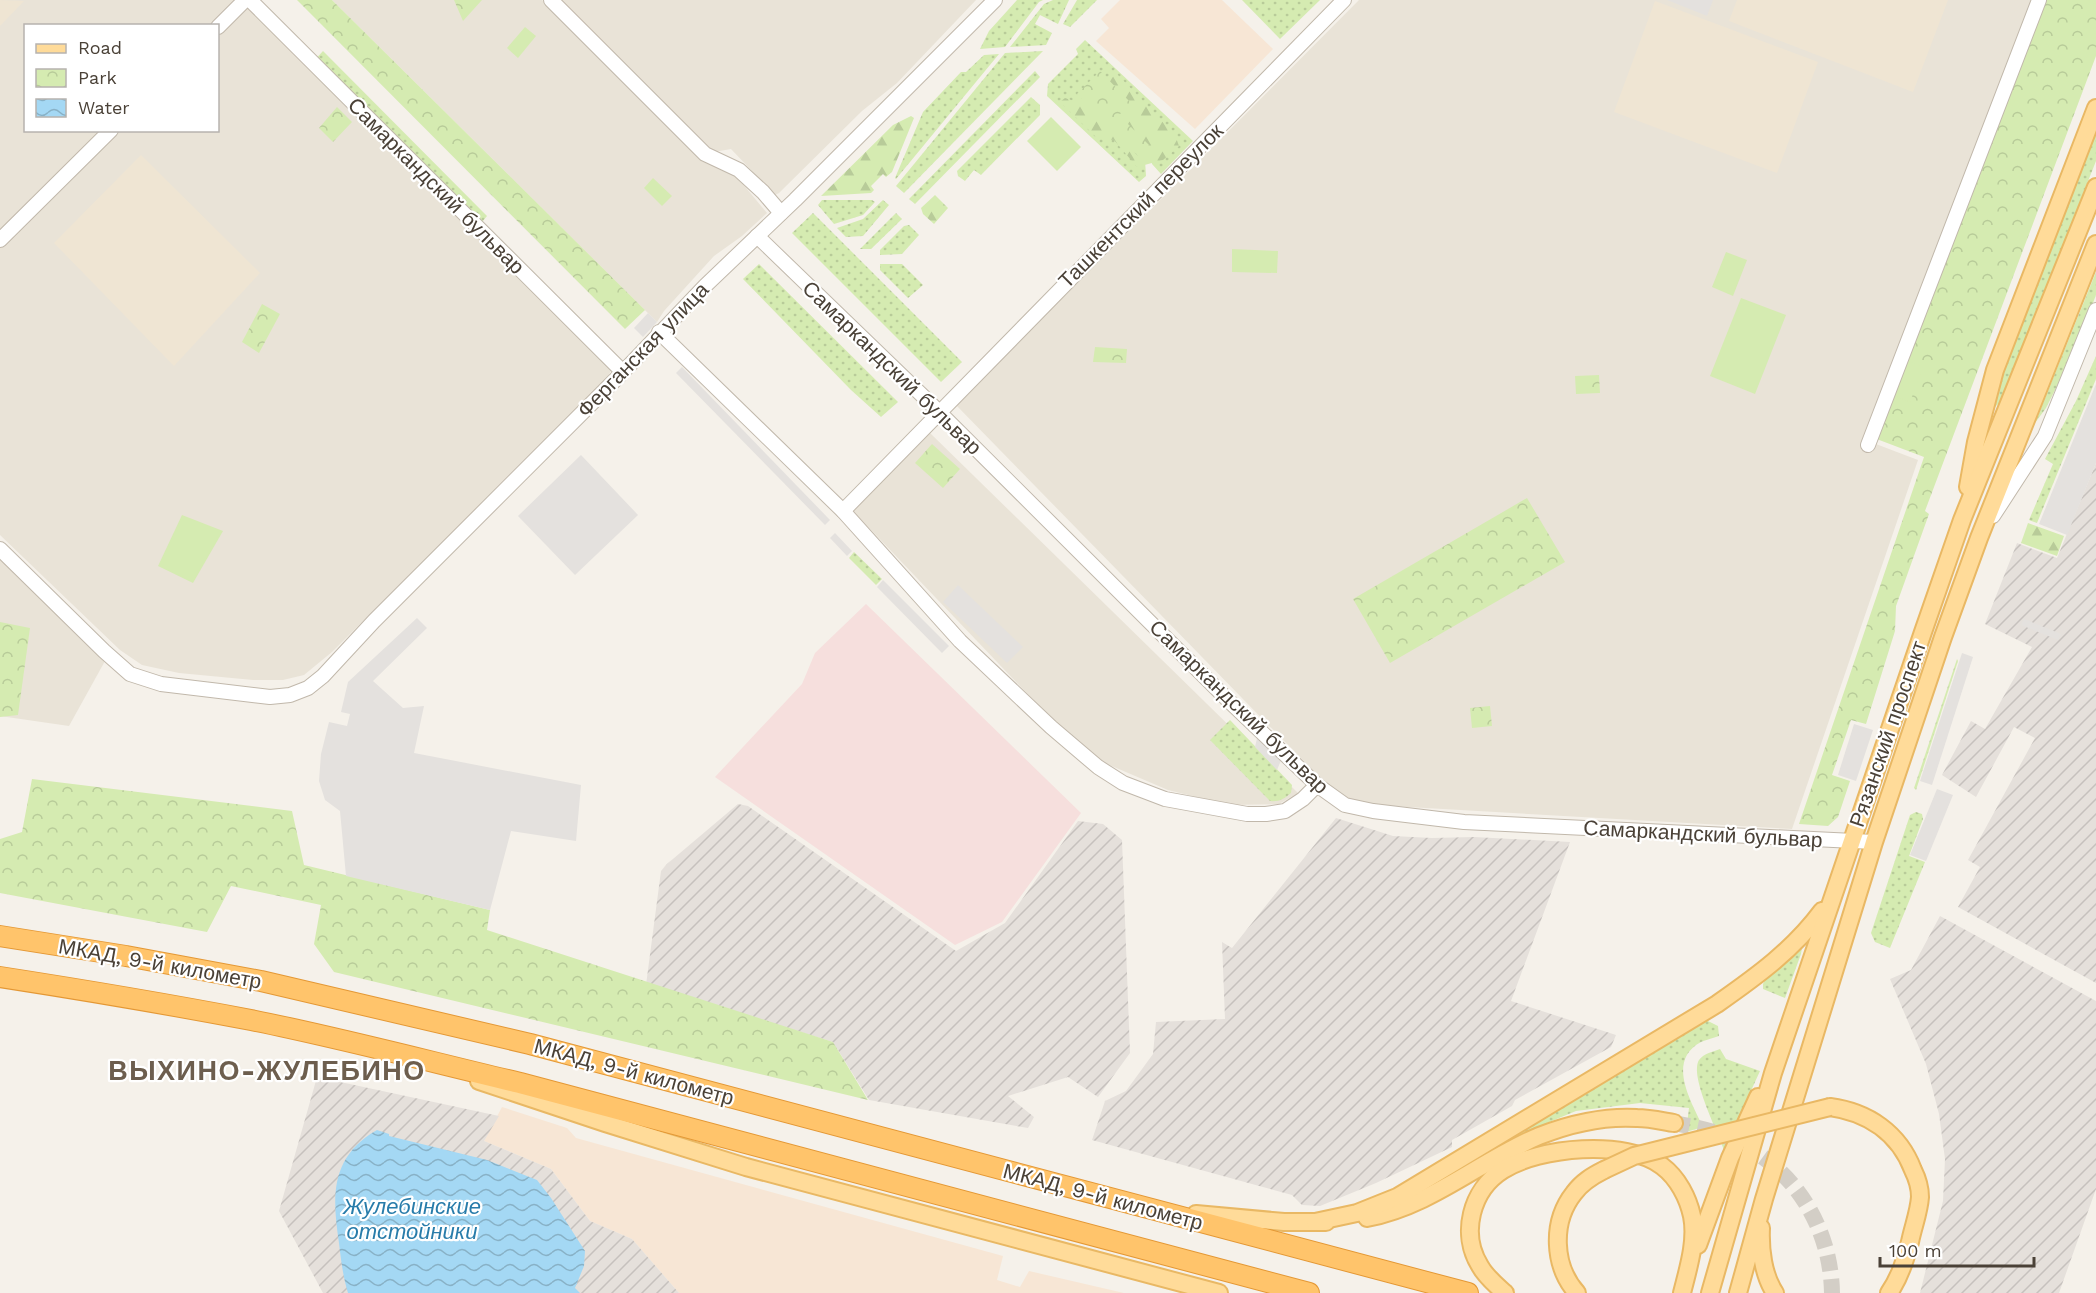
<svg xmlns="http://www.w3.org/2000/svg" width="2096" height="1293" font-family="'Work Sans',sans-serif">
	<defs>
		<pattern id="industrial-furrows" width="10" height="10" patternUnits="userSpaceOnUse" patternTransform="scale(1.5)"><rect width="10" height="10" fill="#e5e0db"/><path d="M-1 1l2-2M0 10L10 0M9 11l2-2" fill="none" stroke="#c6c1bd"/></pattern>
		<pattern id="grass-dots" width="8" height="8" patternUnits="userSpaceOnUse" patternTransform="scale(1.5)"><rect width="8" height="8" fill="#d5ebb1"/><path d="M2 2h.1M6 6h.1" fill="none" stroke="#b8cb99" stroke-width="1.8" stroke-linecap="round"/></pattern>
		<pattern id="forest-firs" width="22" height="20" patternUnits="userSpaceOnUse" patternTransform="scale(1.5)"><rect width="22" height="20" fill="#d5ebb1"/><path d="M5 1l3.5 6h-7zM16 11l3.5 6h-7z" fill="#b8cb99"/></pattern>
		<pattern id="park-crowns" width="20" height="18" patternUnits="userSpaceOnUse" patternTransform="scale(1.5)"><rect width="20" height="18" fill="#d5ebb1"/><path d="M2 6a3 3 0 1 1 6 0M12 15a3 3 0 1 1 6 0" fill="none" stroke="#b8cb99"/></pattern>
		<pattern id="water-waves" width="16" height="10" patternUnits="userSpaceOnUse" patternTransform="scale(1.5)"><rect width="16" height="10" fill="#a4d8f4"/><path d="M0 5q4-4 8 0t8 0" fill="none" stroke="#88b1c6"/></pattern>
	</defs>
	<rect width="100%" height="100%" fill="#f5f1ea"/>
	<g fill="#e9e3d7" fill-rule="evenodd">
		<path d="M0 0H242L613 367 607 378 332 652 304 675 283 680H253L179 673 142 665 120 650 0 535ZM26 26H218V130H26Z"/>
		<polygon points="332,0 542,0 700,156 732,171 767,213 742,236 714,256 664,311 657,322"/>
		<polygon points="558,0 976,0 897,83 862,111 779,193 775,195 731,149 714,152"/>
		<polygon points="1359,0 2034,0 1868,441 1918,460 1792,829 1373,805 1353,801 1328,786 956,405"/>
		<polygon points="929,432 1298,793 1279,804 1229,805 1168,790 1093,758 1058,726 853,511"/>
		<polygon points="0,558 105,661 69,726 0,716"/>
	</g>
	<g fill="#f7e6d5">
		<polygon points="1120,0 1222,0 1273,49 1195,129 1096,41 1109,28 1101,19"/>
		<polygon points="502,1107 567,1128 576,1138 1003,1256 997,1280 1020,1287 1029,1271 1124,1293 679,1293 632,1239 590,1221 551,1169 484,1141"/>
	</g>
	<g fill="url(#industrial-furrows)">
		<polygon points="2096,463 2096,983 1958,907 1980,867 1968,860 2035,738 2014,727 1976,797 1942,775 1971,721 1985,729 2032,647 1985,624 2017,543 2057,558"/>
		<polygon points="738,804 748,806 956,951 1005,923 1078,821 1103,824 1122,840 1130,1053 1098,1097 1068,1077 1008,1096 1034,1117 1028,1128 869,1100 833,1042 646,985 661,871 667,864"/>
		<polygon points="1336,818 1393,836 1432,838 1474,837 1570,842 1511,1001 1616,1035 1611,1047 1515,1100 1512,1106 1452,1140 1452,1147 1376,1183 1320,1206 1302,1205 1292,1195 1092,1140 1105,1101 1126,1091 1153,1054 1156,1022 1225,1019 1222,942 1232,948"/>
		<polygon points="1940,916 2096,1001 2096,1189 2059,1293 1920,1293 1943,1201 1945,1159 1939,1114 1926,1064 1890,979 1911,970"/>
		<polygon points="317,1077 499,1116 484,1141 551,1169 590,1221 632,1239 679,1293 323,1293 279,1211"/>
	</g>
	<g fill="#efe5d3">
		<polygon points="0,0 24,1 0,26"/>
		<polygon points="1737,0 1948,0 1913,92 1729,21"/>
		<polygon points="1655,1 1818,62 1777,173 1614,112"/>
		<polygon points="141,155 260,273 174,366 54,243"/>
	</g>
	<polygon fill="#f6dfdd" points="866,604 1081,813 1002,922 955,945 715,777 802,684 815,653"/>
	<g fill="url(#grass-dots)">
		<polygon points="1017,0 1043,0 1039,2 1005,47 980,49 989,31"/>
		<polygon points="1053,0 1069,0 1058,24 1040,15 1035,24 1052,33 1046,45 1010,47 1044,4"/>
		<polygon points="1077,0 1097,0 1070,27 1063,24"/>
		<polygon points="1242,0 1320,0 1280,39"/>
		<polygon points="1085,40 1193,141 1161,174 1152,164 1149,145 1145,160 1146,176 1139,182 1047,96 1048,84 1078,54 1076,49"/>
		<polygon points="323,51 487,216 482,222 313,62"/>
		<polygon points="1043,51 904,193 896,186 1005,53"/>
		<polygon points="999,54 896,179 895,178 923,112 961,72 966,72 984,55"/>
		<polygon points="1035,71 1040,77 915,204 909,199"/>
		<polygon points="1031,97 1040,105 1040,115 981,175 974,170 965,181 958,176 957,171"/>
		<polygon points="2096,132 2096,161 2012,374 1999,403 1995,407 1995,399 2006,362"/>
		<polygon points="822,200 872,200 875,202 863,215 834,224 818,205"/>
		<polygon points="883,200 889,205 863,236 846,237 837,228 863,219"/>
		<polygon points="813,213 962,362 941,382 792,233"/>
		<polygon points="896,213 902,219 871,249 860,249"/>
		<polygon points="909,225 919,235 902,254 880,255 880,250 904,226"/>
		<polygon points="759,264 898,402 881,417 851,390 743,279"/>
		<polygon points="880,264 902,264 923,285 908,298 880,270"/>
		<polygon points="2096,272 2096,295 2074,352 2046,408 2035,423"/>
		<polygon points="2096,356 2096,379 2037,523 2029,520 2053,464 2045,459 2076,401"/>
		<polygon points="854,552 882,579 876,585 849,558"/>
		<polygon points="1957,659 1958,661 1916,790 1914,788"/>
		<path d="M1230 720 1292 785 1291 793C1284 799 1279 802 1270 801L1210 740Z"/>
		<polygon points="1916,812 1922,814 1923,819 1909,856 1925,862 1890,948 1875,942 1871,933 1910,815"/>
		<polygon points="1802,947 1801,954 1785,998 1763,989 1763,984 1766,978 1784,965"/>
		<path d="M1706 1020 1718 1026 1719 1036C1713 1038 1706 1040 1701 1042 1666 1061 1691 1101 1703 1127L1686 1132 1689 1108 1640 1103 1576 1111 1518 1135 1440 1184 1391 1205Z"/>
		<path d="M1720 1049 1726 1059 1760 1071 1724 1150C1718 1132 1689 1076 1699 1060 1704 1053 1713 1052 1720 1049Z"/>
	</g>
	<g fill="url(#forest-firs)">
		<polygon points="1117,74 1175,135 1179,146 1163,160 1137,167 1114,140 1097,138 1060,102 1065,98 1077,102"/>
		<polygon points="911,116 914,118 892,172 886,177 883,174 871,186 874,190 871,193 821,196 893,125"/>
		<polygon points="935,195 948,208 934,224 923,214 921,208"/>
		<polygon points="2028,523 2064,536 2057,556 2021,543"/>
	</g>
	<g fill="url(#park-crowns)">
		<polygon points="297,0 332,0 645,310 625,329"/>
		<polygon points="454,0 482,0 463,21"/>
		<polygon points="2041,0 2096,0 2096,56 1925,511 1929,514 1896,606 1895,631 1866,724 1851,720 1832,775 1850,781 1838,817 1828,826 1799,824 1924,457 1874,438"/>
		<polygon points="1100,71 1131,103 1119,115 1149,145 1138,156 1077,94"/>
		<polygon points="337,107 352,122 333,142 319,128"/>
		<polygon points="262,304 280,314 259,353 242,342"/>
		<polygon points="1095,347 1127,349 1126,363 1093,362"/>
		<polygon points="1599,375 1600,393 1576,394 1575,376"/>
		<polygon points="932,444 960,469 943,488 915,463"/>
		<polygon points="1527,498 1565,562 1390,663 1353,599"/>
		<polygon points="0,622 30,628 18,715 0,717"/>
		<polygon points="1490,706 1492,726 1472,728 1470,708"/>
		<polygon points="32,779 292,811 304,865 490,910 487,930 833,1042 868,1100 334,972 314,944 321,905 231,886 207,932 0,893 0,839 22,832"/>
	</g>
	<g fill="#d5ebb1">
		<polygon points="525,27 536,36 518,58 507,48"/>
		<polygon points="1051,117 1081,147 1057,171 1027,141"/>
		<polygon points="653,178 672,196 662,206 644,188"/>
		<polygon points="1232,249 1278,251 1277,273 1232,272"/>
		<polygon points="1726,252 1747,260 1733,296 1712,287"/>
		<polygon points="1741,298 1786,315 1755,394 1710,376"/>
		<polygon points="1904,359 1923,367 1910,402 1890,394"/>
		<polygon points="182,515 223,531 193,583 158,566"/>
	</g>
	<g fill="#e4e1de">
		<polygon points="1667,0 1713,0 1707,16"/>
		<polygon points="648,313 657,322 643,337 634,328"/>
		<polygon points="682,367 830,520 825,525 676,373"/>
		<polygon points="2096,384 2096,463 2067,535 2039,524"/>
		<polygon points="581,455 638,515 575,575 518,516"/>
		<polygon points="835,533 852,551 847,556 830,538"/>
		<polygon points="883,580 949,646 942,653 877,587"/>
		<polygon points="958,585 1023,647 1007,663 943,602"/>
		<polygon points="417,618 427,628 373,681 403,708 424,706 414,753 581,785 576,841 511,831 490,910 346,876 340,811 325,800 319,781 321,754 329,722 347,726 350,714 341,712 348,682"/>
		<polygon points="2024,619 2061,634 2058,640 2021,625"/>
		<polygon points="1962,653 1973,657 1932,785 1920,781"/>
		<polygon points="1854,724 1873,730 1856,781 1838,775"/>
		<polygon points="1258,734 1282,758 1277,770 1255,747"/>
		<polygon points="1937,789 1953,795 1926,861 1910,855"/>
	</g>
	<path fill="url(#water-waves)" d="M377 1130 389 1134V1136L487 1160 537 1180 551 1198 585 1251 584 1266 575 1288 580 1293H348C343 1277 341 1260 339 1243 332 1196 330 1157 377 1130Z"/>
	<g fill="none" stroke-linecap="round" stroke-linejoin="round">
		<path stroke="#d3cec6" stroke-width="16" stroke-dasharray="16 8" stroke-linecap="butt" d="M1674 1123C1694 1127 1717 1131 1736 1141 1795 1169 1831 1228 1832 1293"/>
		<g stroke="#c1b8ab" stroke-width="16">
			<g id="minor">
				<polyline points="250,0 623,372"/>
				<polyline points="551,0 705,154 739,170 763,192 781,213"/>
				<polyline points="218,27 245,0"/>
				<polyline points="757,236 928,401 1227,699 1317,785 1345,805 1373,811 1464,822 1874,842"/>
				<polyline points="0,240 111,130"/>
				<polyline points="659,332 843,511 960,641 1051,727 1098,767 1123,783 1165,799 1247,814 1266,814 1285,811 1303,799 1317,785"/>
				<polyline points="1868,445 2039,0"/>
				<polyline points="843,511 1344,0"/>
				<polyline points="1993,516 2045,436 2096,310"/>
				<polyline points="0,549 104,651 130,674 161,684 270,697 290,695 308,688 323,676 374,621 623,372 705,286 795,200 995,0"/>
			</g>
		</g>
		<g stroke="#e9b864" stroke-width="20">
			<g id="major">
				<polyline points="1968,487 1976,442 1995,370 2096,108"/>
				<polyline points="479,1081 605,1123 746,1167 1219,1293"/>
				<path d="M1830 1107C1868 1112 1899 1133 1913 1170 1917 1178 1920 1188 1920 1197 1919 1212 1913 1227 1910 1242 1905 1260 1900 1277 1889 1293"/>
				<polyline points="1196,1214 1284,1222 1326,1222"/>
				<path d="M1367 1218C1431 1206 1480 1161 1539 1136 1569 1124 1605 1116 1637 1118 1649 1118 1662 1121 1674 1123"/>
				<path d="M1315 1222 1357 1213 1397 1197 1717 1004C1757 976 1793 950 1822 911"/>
				<path d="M1761 1228C1760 1249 1763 1275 1775 1293"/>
				<polyline points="1698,1245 1730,1158 1758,1097"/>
				<path d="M1505 1293C1496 1285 1486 1277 1480 1266 1460 1234 1471 1190 1503 1170 1539 1147 1626 1139 1662 1166 1678 1178 1688 1198 1692 1216 1697 1241 1688 1269 1682 1293"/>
				<path d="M1577 1293C1553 1266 1551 1222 1574 1193 1582 1182 1592 1176 1604 1170"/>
				<polyline points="1710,1293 1773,1073 1923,632 1962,520 2096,187"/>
				<polyline points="1738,1293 1764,1199 1874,842 1943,637 1979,538 2096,244"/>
			</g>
		</g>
		<g stroke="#e49835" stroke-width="22">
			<g id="highway">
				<polyline points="0,936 126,956 261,981 530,1044 1468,1293"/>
				<path d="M0 977C84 990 167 1004 251 1020 341 1038 431 1062 520 1083L1309 1293"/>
			</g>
		</g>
		<use href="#minor" stroke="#fff" stroke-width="14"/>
		<use href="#major" stroke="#ffdb99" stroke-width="16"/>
		<use href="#highway" stroke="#ffc46b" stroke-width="20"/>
		<g stroke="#e9b864" stroke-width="20" stroke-linecap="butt">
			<polyline id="major-bridge" points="1604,1170 1634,1156 1830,1107"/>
		</g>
		<use href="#major-bridge" stroke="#ffdb99" stroke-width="16"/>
	</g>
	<g text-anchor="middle" stroke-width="4.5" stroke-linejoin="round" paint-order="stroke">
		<g font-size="21" fill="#4a4137" stroke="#fff">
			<text transform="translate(436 186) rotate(45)" y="7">Самаркандский бульвар</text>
			<text transform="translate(1141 206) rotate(-45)" y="7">Ташкентский переулок</text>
			<text transform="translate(643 350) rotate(-46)" y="7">Ферганская улица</text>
			<text transform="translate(892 368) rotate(44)" y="7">Самаркандский бульвар</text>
			<text transform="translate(1239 707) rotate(44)" y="7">Самаркандский бульвар</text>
			<text transform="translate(1888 734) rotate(-71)" y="7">Рязанский проспект</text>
			<text transform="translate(1703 834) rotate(3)" y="7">Самаркандский бульвар</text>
			<text transform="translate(160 964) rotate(10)" y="7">МКАД, 9-й километр</text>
			<text transform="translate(634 1072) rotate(15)" y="7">МКАД, 9-й километр</text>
			<text transform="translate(1103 1197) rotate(15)" y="7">МКАД, 9-й километр</text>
		</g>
		<g font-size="22" font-style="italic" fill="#287caa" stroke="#fff">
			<text x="412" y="1214">Жулебинские<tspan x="412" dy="25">отстойники</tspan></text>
		</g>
		<g font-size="27" font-weight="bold" letter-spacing="1.5" fill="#6d5e4e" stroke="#fff">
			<text x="267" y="1080">ВЫХИНО-ЖУЛЕБИНО</text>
		</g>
	</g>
	<rect x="24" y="24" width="195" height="108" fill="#ffffff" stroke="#b7b3af" stroke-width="1.5"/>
	<rect x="36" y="44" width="30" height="9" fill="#ffdb99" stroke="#b7b3af" stroke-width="1.5"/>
	<text x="78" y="54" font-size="18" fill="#4a4137">Road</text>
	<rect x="36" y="69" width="30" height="18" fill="url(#park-crowns)" stroke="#b7b3af" stroke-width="1.5"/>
	<text x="78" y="84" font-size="18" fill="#4a4137">Park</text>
	<rect x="36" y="99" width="30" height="18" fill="url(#water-waves)" stroke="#b7b3af" stroke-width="1.5"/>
	<text x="78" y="114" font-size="18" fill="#4a4137">Water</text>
	<path d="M1880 1257v9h154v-9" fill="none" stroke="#4a4137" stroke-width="3"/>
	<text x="1889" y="1257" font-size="18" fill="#4a4137" stroke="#ffffff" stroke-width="4.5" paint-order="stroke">100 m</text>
</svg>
